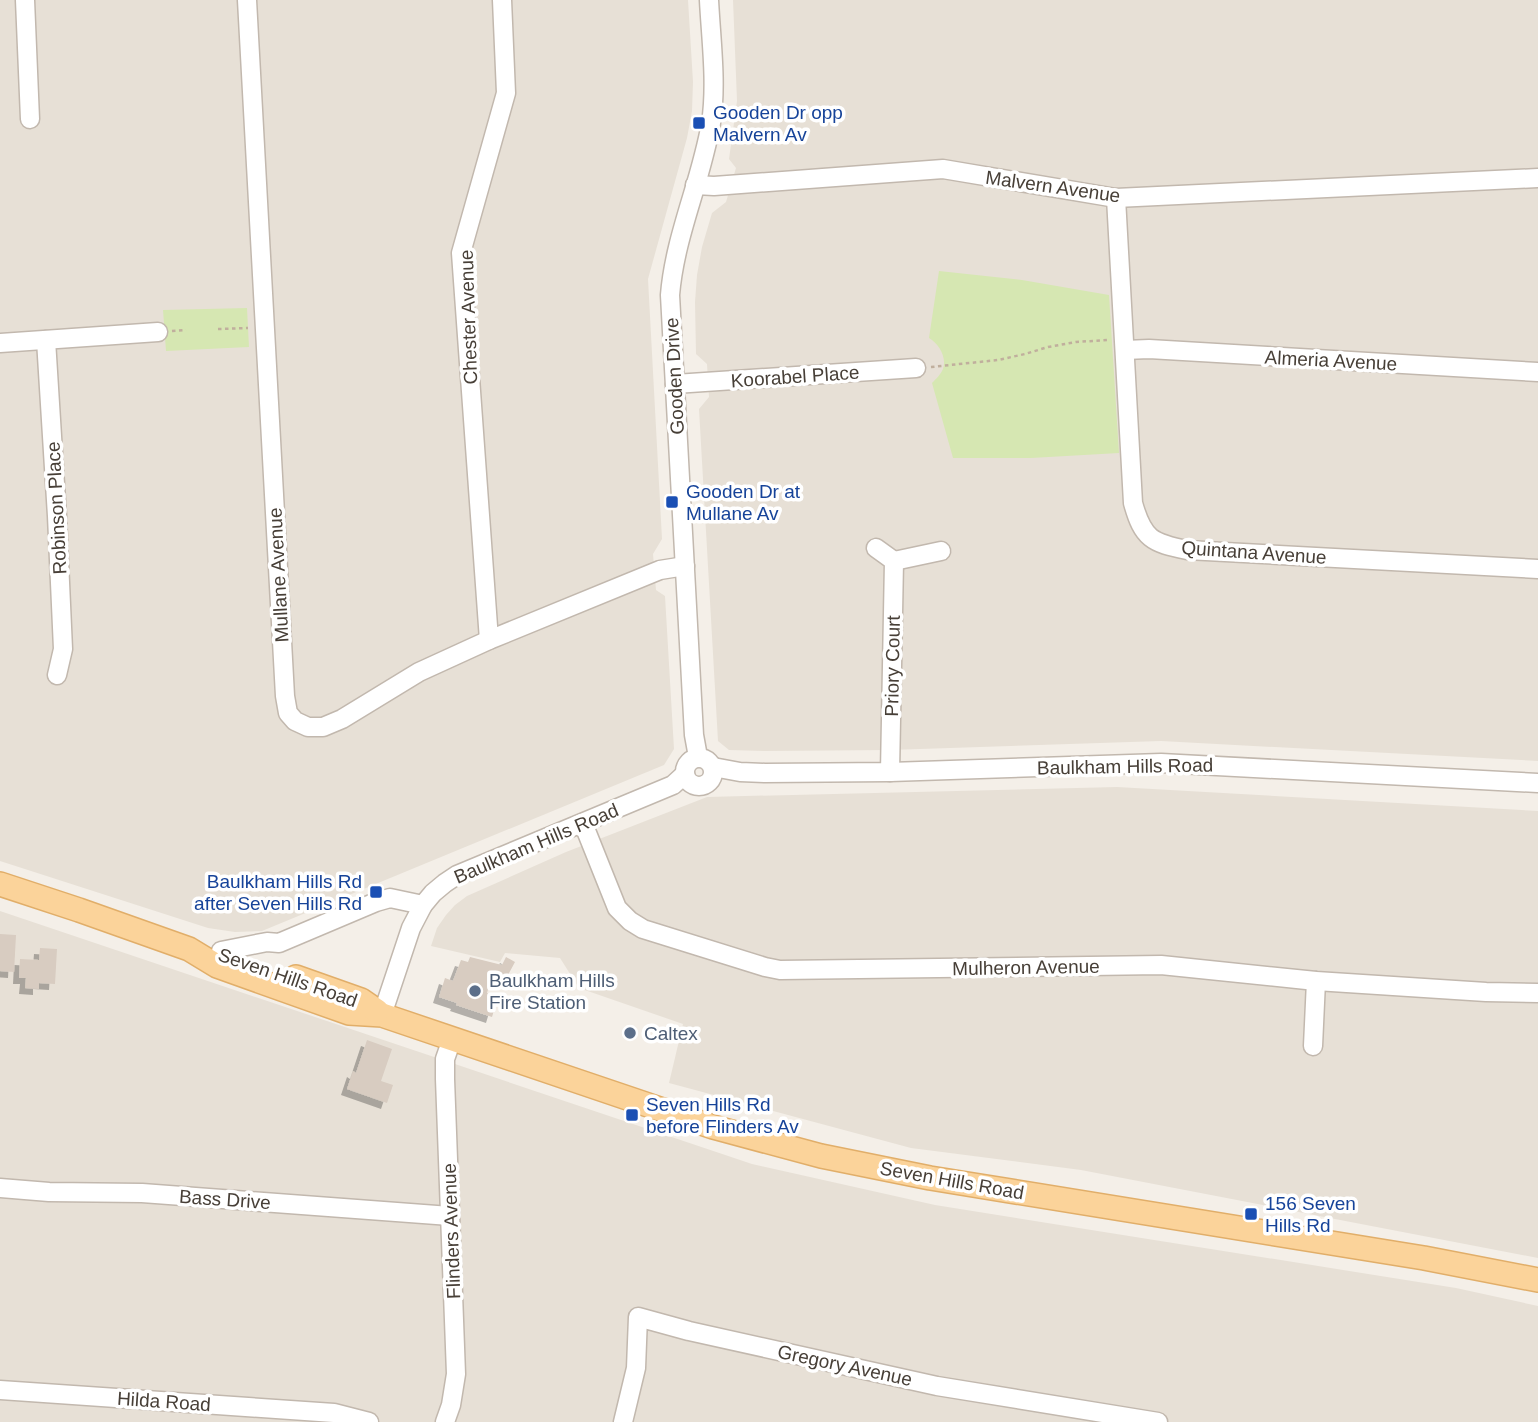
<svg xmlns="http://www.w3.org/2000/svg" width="1538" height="1422" font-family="Helvetica,sans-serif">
	<defs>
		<filter id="shadow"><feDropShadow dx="-6" dy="6" stdDeviation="0" flood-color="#0004"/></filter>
	</defs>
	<rect width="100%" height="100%" fill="#f4efe8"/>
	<g fill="#e7e0d6">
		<polygon points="0,0 688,0 693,82 692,111 687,138 648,279 662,539 653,554 656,590 665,596 674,749 664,765 262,931 235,932 208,928 0,861"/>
		<polygon points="733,0 1538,0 1538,761 1161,741 890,750 765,751 729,750 718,741 699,409 709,397 707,364 696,354 695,302 697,275 702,247 712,213 726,202 736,168 729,159 737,101"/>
		<polygon points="1117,787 1538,811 1538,1258 1081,1170 911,1148 669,1083 683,1024 579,988 560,958 505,953 500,962 431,946 437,928 446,915 455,905 467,896 566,852 707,797"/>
		<polygon points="0,911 752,1164 935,1205 1456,1288 1538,1306 1538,1422 0,1422"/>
	</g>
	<g fill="#d6e7b2">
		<path d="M939 271 1022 280 1109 295 1119 453 1031 458H953L932 383C936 379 941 374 943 369 947 357 939 344 929 338Z"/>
		<polygon points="247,308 249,347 166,351 163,310"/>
	</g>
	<g fill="#d8ccc1" filter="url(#shadow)">
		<polygon points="0,934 16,935 14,972 0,971"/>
		<polygon points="40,948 57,949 55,984 39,983 39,989 25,988 26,978 19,978 20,959 39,960"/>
		<polygon points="470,957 502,965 506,957 515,962 508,975 493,971 487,993 498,997 492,1017 456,1005 457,1003 439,997 445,978 453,981 461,960 468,962"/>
		<polygon points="367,1040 392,1049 381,1081 393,1085 387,1103 347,1089 353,1071 356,1073"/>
	</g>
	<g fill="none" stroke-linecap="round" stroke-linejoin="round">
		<g stroke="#c2b8ae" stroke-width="21">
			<g id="minor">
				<polyline points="25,0 30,119"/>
				<polyline points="247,0 285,696 288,713 295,721 308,727 323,727 342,719 419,672 489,640 660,570 685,566"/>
				<polyline points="695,185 714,186 943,169 1116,198 1538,178"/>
				<path d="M1116 198 1133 503C1143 539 1152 543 1187 550L1538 569"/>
				<polyline points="46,340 57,516 63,649 57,675"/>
				<polyline points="0,343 158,332"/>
				<polyline points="1125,350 1149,349 1538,372"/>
				<polyline points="675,384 916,368"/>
				<polyline points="876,548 894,561 890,772"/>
				<polyline points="894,561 941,551"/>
				<polyline points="489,640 461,253 506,93 502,0"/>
				<path d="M698 757 694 735 670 295C675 235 701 182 711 123 717 83 711 40 709 0"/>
				<circle cx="699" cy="772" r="14"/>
				<polyline points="713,767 740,772 765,773 890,772 1161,763 1538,783"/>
				<polyline points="583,823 617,908 630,921 643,929 765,967 780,970 1161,965 1316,981 1486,992 1538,993"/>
				<polyline points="221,951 267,942 279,943 376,902 390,898 423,905"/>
				<polyline points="382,1015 411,928 423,905 433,893 445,883 457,875 673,785 685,774"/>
				<polyline points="1313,1046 1316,981"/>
				<polyline points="0,1188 49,1192 142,1193 450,1216"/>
				<polyline points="0,1390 334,1413 369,1422"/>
				<polyline points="445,1422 451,1405 456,1374 445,1079 445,1059 452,1039"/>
				<polyline points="623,1422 636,1368 638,1317 689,1331 937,1386 1158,1422"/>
			</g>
		</g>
		<g stroke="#e1ae69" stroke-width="26">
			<g id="major">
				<polyline points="0,884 79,910 189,949 217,966 349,1013 382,1015 713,1127 821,1156 930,1178 1424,1258 1538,1280"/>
				<polyline points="296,977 361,1000 377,1011"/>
			</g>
		</g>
		<g stroke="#c0af9d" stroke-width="2.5" stroke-dasharray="3.5 3.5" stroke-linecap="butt">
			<polyline points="218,329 248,328"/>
			<polyline points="172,331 186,330"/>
			<polyline points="931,367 998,360 1025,354 1048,347 1076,342 1107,340"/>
		</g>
		<use href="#minor" stroke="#fff" stroke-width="18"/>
		<use href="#major" stroke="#fbd39a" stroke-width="23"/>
	</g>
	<g fill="#1a4fb4" stroke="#fff" stroke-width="2.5">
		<rect x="692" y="116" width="14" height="14" rx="3.5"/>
		<rect x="665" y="495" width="14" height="14" rx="3.5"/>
		<rect x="369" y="885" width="14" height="14" rx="3.5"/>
		<rect x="625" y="1108" width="14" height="14" rx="3.5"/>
		<rect x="1244" y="1207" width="14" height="14" rx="3.5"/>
	</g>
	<g fill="#5c6f8a" stroke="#fff" stroke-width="2.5">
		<circle cx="475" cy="991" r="7"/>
		<circle cx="630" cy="1033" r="7"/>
	</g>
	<g text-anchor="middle" stroke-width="7" stroke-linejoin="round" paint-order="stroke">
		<g font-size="19" fill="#164399" stroke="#fff" text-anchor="start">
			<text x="713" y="119">Gooden Dr opp<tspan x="713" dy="22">Malvern Av</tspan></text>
			<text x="686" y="498">Gooden Dr at<tspan x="686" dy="22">Mullane Av</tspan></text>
			<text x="362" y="888" text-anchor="end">Baulkham Hills Rd<tspan x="362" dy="22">after Seven Hills Rd</tspan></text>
			<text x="646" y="1111">Seven Hills Rd<tspan x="646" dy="22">before Flinders Av</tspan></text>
			<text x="1265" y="1210">156 Seven<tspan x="1265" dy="22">Hills Rd</tspan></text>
		</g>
		<g font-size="19" fill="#473f37" stroke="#fff">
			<text transform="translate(1053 186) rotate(8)" y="7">Malvern Avenue</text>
			<text transform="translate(468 317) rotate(-92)" y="7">Chester Avenue</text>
			<text transform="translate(1331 360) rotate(3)" y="7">Almeria Avenue</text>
			<text transform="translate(674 376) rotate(-93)" y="7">Gooden Drive</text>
			<text transform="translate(795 376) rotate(-4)" y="7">Koorabel Place</text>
			<text transform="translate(56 508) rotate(-93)" y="7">Robinson Place</text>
			<text transform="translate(1254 552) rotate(4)" y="7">Quintana Avenue</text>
			<text transform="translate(278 575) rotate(-93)" y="7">Mullane Avenue</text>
			<text transform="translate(892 666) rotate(-89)" y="7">Priory Court</text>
			<text transform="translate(1125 766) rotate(-1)" y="7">Baulkham Hills Road</text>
			<text transform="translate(536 843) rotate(-23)" y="7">Baulkham Hills Road</text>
			<text transform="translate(1026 967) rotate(-1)" y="7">Mulheron Avenue</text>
			<text transform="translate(288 977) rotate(19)" y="7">Seven Hills Road</text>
			<text transform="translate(952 1180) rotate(10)" y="7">Seven Hills Road</text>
			<text transform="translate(225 1199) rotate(4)" y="7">Bass Drive</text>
			<text transform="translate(451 1231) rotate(-92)" y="7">Flinders Avenue</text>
			<text transform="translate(845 1365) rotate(12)" y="7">Gregory Avenue</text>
			<text transform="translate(164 1401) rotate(4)" y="7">Hilda Road</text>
		</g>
		<g font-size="19" fill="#4e5e75" stroke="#fff" text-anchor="start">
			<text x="489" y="987">Baulkham Hills<tspan x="489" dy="22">Fire Station</tspan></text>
			<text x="644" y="1040">Caltex</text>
		</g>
	</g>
</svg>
